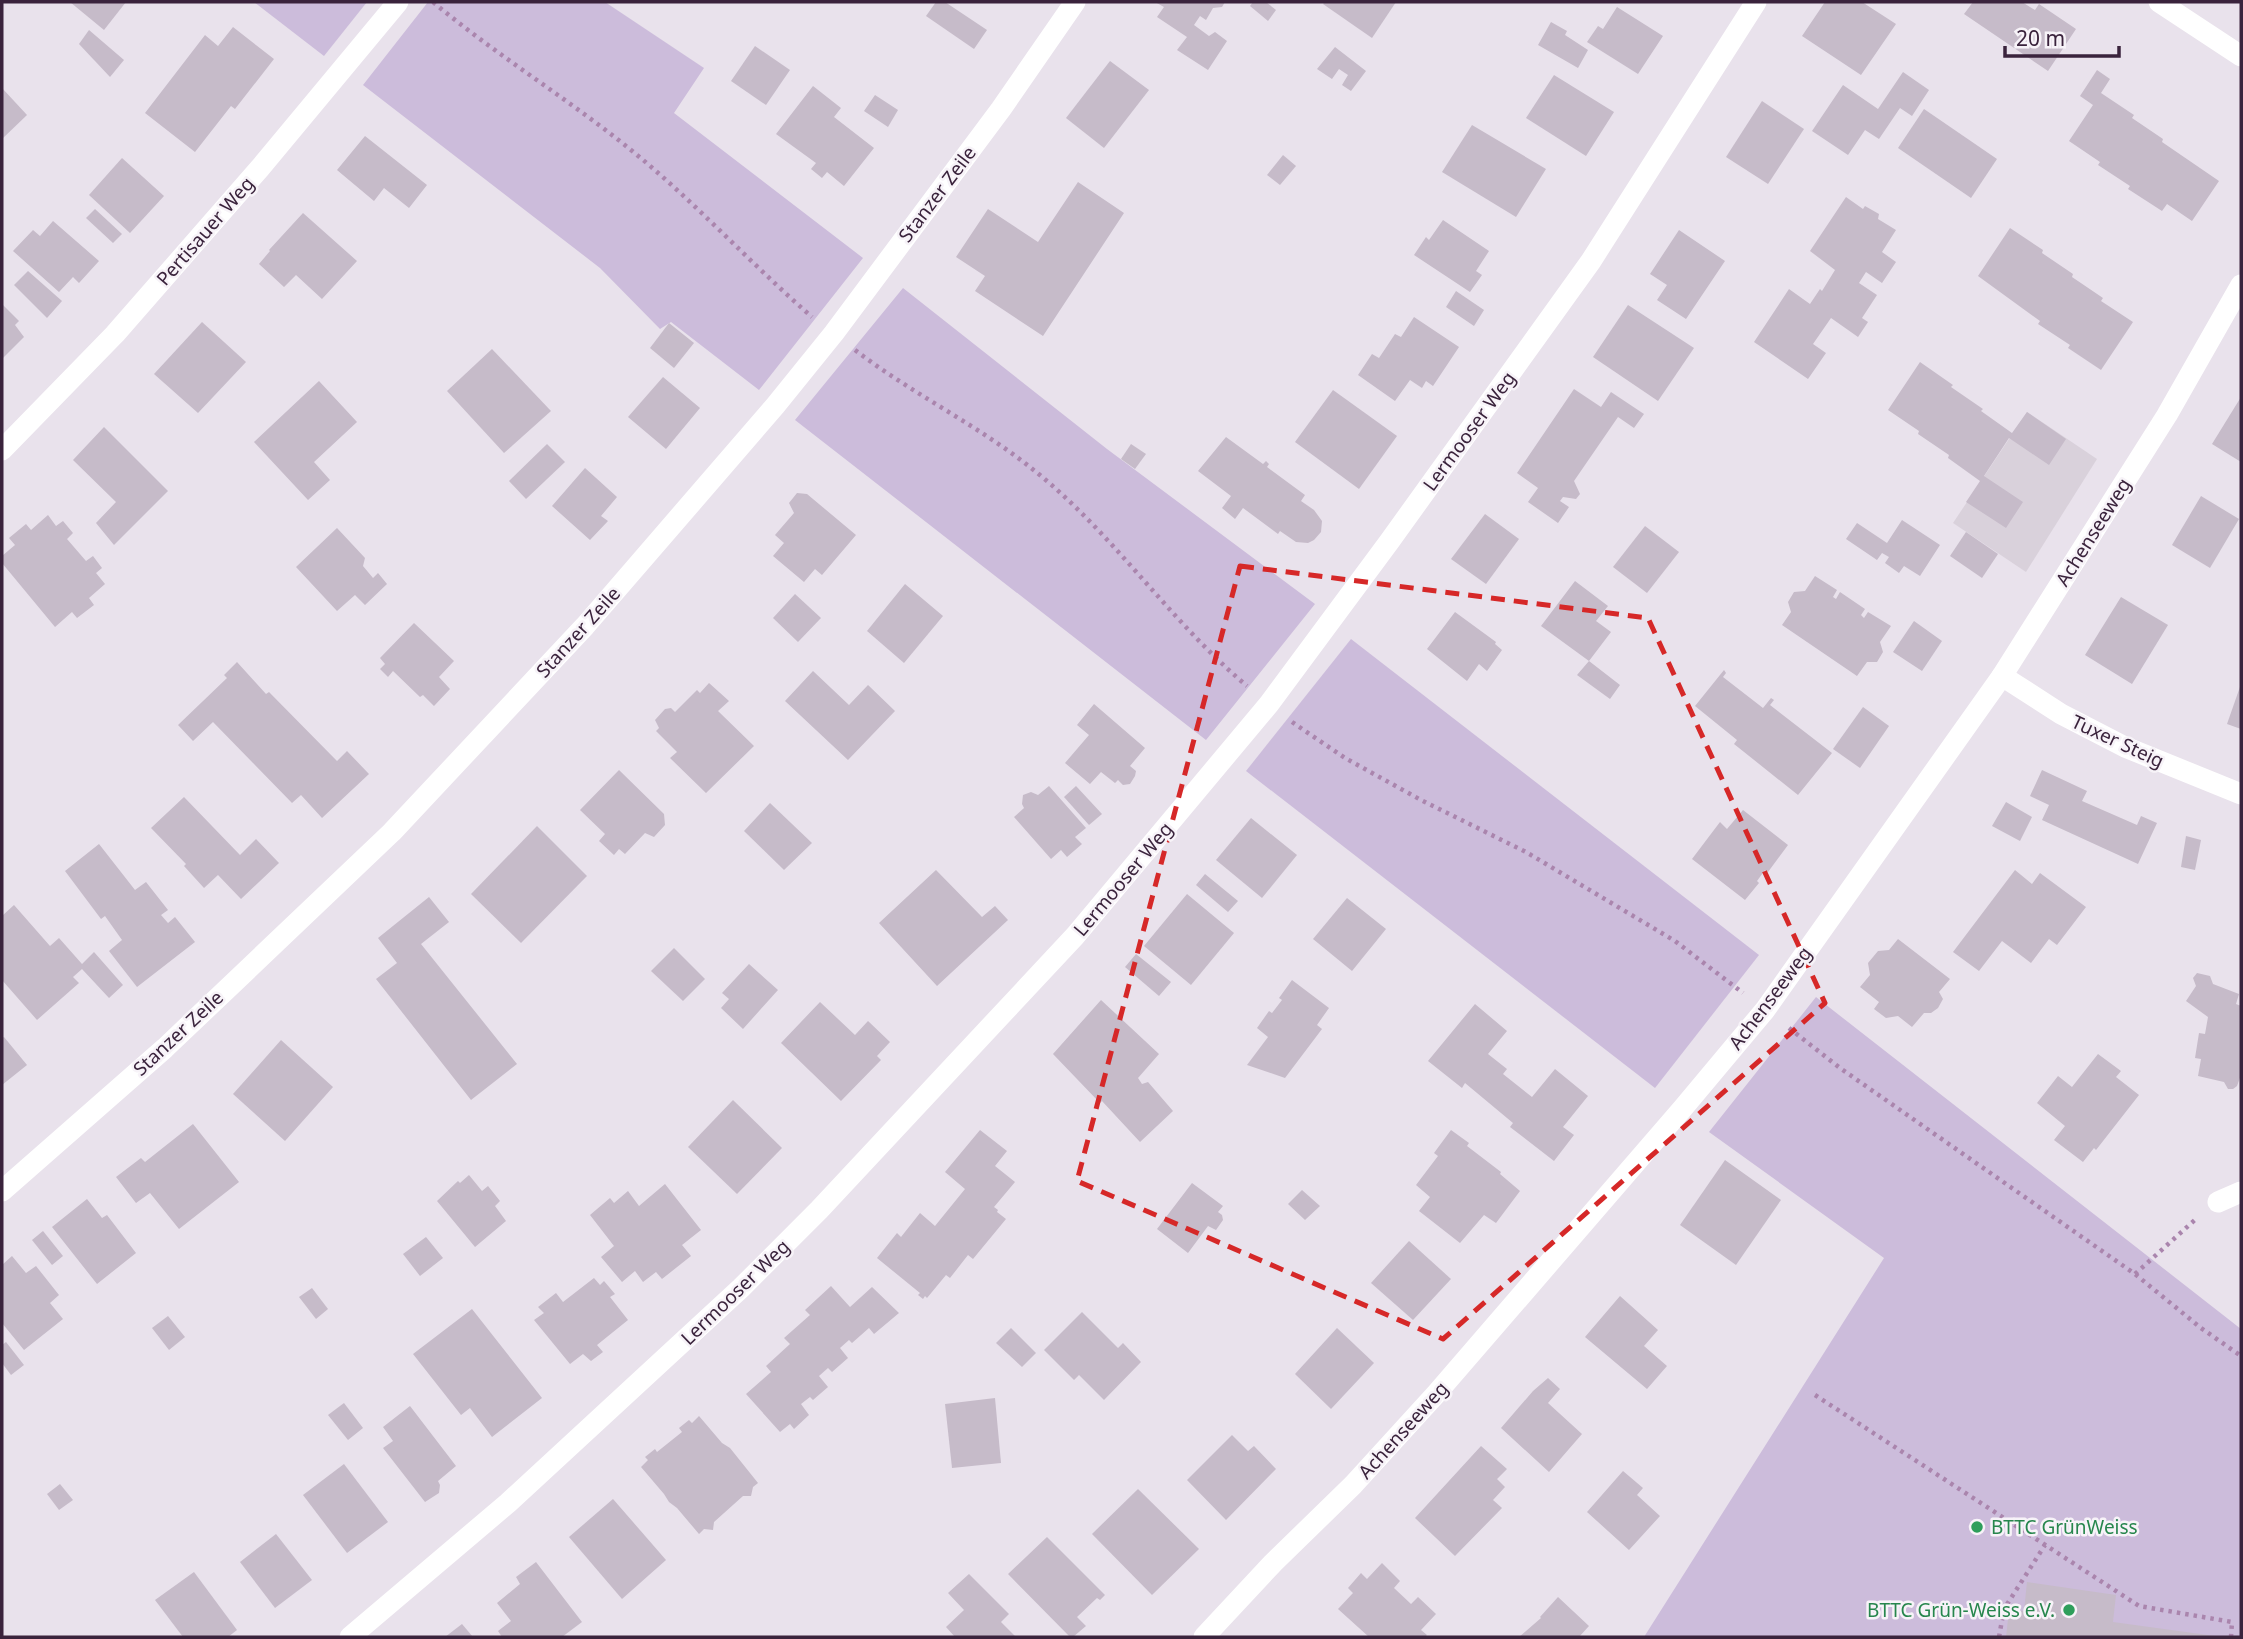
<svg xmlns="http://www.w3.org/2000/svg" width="2243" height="1639" font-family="'Noto Sans',sans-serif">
	<rect width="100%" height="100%" fill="#e9e2ec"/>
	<polygon fill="#d9d1db" points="2027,412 2097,459 2026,572 1953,523"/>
	<g fill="#ccbcdb">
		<polygon points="254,2 367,2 324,56"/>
		<polygon points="428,2 605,2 704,68 674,113 863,258 759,390 671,322 660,329 600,268 363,85"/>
		<polygon points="903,288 1107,449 1315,604 1206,740 795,420"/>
		<polygon points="1351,639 1759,955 1655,1088 1246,771"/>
		<polygon points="1816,997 2241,1329 2241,1637 1644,1637 1884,1258 1709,1132"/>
	</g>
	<g fill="#c6bbc9">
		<polygon points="70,2 126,2 104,30"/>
		<polygon points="936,2 945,2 987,30 974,49 926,16"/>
		<polygon points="1155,2 1225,2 1222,7 1213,8 1206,20 1200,16 1194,25 1209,36 1215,32 1227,41 1208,70 1177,50 1187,37 1157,17 1164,7"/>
		<polygon points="1253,2 1266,2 1276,10 1268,21 1250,6"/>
		<polygon points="1325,2 1396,2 1372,38 1323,4"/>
		<polygon points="1825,2 1843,3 1862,2 1896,24 1861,75 1802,36"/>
		<polygon points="1973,2 2022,2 2035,10 2039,4 2076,29 2048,71 1964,14"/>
		<polygon points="1617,7 1663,36 1638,74 1587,42 1598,26 1603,29"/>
		<polygon points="1551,22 1567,31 1565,35 1588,50 1578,68 1538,45"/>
		<polygon points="233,27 274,59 235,109 231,106 195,152 145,113 205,35 218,46"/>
		<polygon points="89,30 124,60 110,77 79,44"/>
		<polygon points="755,46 790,70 766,105 731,81"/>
		<polygon points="1335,47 1366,71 1351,91 1342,85 1348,75 1339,69 1332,79 1317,69"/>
		<polygon points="1110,61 1149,90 1104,148 1066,118"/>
		<polygon points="2097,70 2110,79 2101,93 2134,115 2132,118 2163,139 2162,142 2219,181 2192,221 2167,204 2162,211 2128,189 2130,186 2098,165 2100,162 2069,141 2093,105 2080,96"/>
		<polygon points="1903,72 1929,90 1912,116 1900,108 1879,139 1865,130 1848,155 1812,131 1843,85 1878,109"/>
		<polygon points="1554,75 1614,112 1586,156 1526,118"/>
		<polygon points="813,86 841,108 834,117 874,148 844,186 827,172 822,178 811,169 816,163 776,134"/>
		<polygon points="2,88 27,115 2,139"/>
		<polygon points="875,95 898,110 888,127 864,111"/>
		<polygon points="1762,101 1804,129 1768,184 1726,157"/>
		<polygon points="1924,109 1997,159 1971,198 1898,148"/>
		<polygon points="1472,125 1546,169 1516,217 1442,172"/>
		<polygon points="365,136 427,185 409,208 384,188 374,201 337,170"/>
		<polygon points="1283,155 1296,166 1280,185 1267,175"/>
		<polygon points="122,158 164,196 130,233 89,195"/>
		<polygon points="1078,182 1124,213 1043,336 975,291 985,276 956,257 988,209 1038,242"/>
		<polygon points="1846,197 1863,209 1865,206 1879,214 1878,219 1896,230 1882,252 1896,262 1882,283 1866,272 1859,283 1877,295 1862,318 1868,322 1858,337 1831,318 1813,344 1826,353 1808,379 1754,342 1789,289 1810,304 1820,289 1822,291 1835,270 1810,251"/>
		<polygon points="95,209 122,234 113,243 86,218"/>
		<polygon points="303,213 357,261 322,299 296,275 284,287 259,264 270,251 269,250"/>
		<polygon points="1443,220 1489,251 1476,271 1482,275 1470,292 1414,255 1426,237 1429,240"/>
		<polygon points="53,221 99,261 79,283 73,277 59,292 13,251 33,230 40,236"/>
		<polygon points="2010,228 2043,250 2042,253 2073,274 2072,277 2103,298 2101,301 2133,322 2101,370 2068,348 2070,345 2038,324 2040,321 1978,276"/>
		<polygon points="1679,230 1725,261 1686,319 1657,300 1667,285 1650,274"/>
		<polygon points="28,271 62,301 47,318 14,285"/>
		<polygon points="1456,291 1484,310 1474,326 1446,307"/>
		<polygon points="2,304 19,321 15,325 24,337 2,359"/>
		<polygon points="1628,305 1694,348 1658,401 1593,357"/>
		<polygon points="1414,317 1459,347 1433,386 1426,381 1422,388 1410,380 1395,401 1358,375 1372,354 1379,358 1395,334 1401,337"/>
		<polygon points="202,322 246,362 198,413 154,374"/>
		<polygon points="669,323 694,343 674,368 650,348"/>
		<polygon points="492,349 551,411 504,453 447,391"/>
		<polygon points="1920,362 1953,385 1951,387 1983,409 1981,411 2012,433 2027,412 2066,439 2049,465 2009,438 1984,476 2023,502 2006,528 1966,502 1980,481 1948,458 1949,455 1918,434 1919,431 1888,410"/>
		<polygon points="663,377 700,408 666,449 628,417"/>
		<polygon points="319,381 357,422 314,462 330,480 308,500 254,442"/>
		<polygon points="1574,389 1601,407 1611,392 1644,414 1634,428 1618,417 1574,481 1580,494 1576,499 1563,497 1560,501 1569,507 1558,523 1528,502 1538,488 1517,473"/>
		<polygon points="1333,390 1397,436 1359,489 1295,442"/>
		<polygon points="2241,397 2241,462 2212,444"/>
		<polygon points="104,427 168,491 114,545 96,523 116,502 73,460"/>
		<polygon points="1226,437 1263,464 1266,461 1269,464 1267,467 1305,495 1301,501 1314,510 1322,521 1321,532 1314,540 1308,543 1296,542 1280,531 1278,534 1243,508 1235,519 1222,508 1231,496 1198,471"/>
		<polygon points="547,444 565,462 526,499 509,481"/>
		<polygon points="1131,444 1146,454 1135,469 1121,459"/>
		<polygon points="585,468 617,497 601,516 608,521 590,540 552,506"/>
		<polygon points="797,493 807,494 856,535 822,575 815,569 804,582 773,556 784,543 775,535 794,513 789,503"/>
		<polygon points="2201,496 2239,519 2210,568 2172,545"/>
		<polygon points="1485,514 1519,539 1486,584 1451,559"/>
		<polygon points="48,515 56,526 63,521 73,533 67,539 86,561 93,556 102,568 96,573 105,584 89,598 94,605 77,618 72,612 55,627 2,563 2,556 15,545 9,538 26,524 31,530"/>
		<polygon points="1902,520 1940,545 1920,576 1904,566 1899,573 1885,563 1889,557 1882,553 1877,560 1846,539 1857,523 1887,543"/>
		<polygon points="1645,526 1679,552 1647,593 1613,567"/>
		<polygon points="337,528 365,558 363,566 373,578 378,573 387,584 365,605 355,595 337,611 296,567"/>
		<polygon points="1966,532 1998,554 1982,578 1950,556"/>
		<polygon points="1815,576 1837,590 1833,597 1836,599 1840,592 1865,609 1861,615 1864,618 1868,612 1891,626 1880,642 1883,652 1877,662 1867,662 1857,676 1782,625 1791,612 1788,602 1794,592 1805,591"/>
		<polygon points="1575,581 1608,606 1596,621 1611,632 1589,661 1620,685 1610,699 1577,675 1589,661 1541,626"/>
		<polygon points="905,584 943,616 904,663 867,631"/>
		<polygon points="795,594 821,618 798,642 773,618"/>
		<polygon points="2121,597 2168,625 2132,684 2085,655"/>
		<polygon points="1455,612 1496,642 1495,644 1502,650 1487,671 1479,664 1467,681 1427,649"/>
		<polygon points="1914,621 1942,641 1922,671 1893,652"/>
		<polygon points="414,623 454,661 439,677 450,689 434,706 423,695 420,697 393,671 388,677 380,669 385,664 380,658"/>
		<polygon points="237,662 266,694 269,692 337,761 347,751 369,774 322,818 301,795 292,803 213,722 193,741 178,725 227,678 224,675"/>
		<polygon points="1724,670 1726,673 1723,677 1763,708 1771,698 1774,700 1770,705 1832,753 1798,795 1734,744 1737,740 1695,706"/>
		<polygon points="813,671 849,705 868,685 895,711 848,760 785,701"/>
		<polygon points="709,683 729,701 718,711 754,746 706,793 670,758 677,752 656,731 659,728 655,720 665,709 671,708 675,712 697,690 700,693"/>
		<polygon points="2241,684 2241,729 2227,724"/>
		<polygon points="1094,704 1145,748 1130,766 1136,771 1135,776 1130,784 1123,785 1118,780 1115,783 1101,772 1090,784 1065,763 1089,735 1077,725"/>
		<polygon points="1863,707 1889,726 1860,768 1833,749"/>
		<polygon points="619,770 664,814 665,825 654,837 645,833 625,854 619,849 614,855 599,841 605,834 580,810"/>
		<polygon points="2042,770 2087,791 2082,801 2137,825 2141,816 2157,823 2138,864 2042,820 2049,805 2030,796"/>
		<polygon points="1049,786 1086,828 1075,837 1082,844 1067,857 1061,850 1051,859 1014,817 1024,808 1022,804 1023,795 1031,792 1038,795"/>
		<polygon points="1076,786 1102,814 1089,825 1064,797"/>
		<polygon points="184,797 240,855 256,839 279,863 241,899 218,875 204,888 184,866 186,864 151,828"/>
		<polygon points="2006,802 2032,817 2020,841 1992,826"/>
		<polygon points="770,803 812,843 784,870 744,831"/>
		<polygon points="1743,810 1788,845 1768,872 1765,870 1757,881 1759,883 1745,900 1692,859 1720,822 1727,829"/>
		<polygon points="1251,818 1297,855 1262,898 1216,860"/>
		<polygon points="537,826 587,876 521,943 471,894"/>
		<polygon points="2186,836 2201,840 2195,870 2181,867"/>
		<polygon points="99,844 135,890 146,882 168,910 161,915 168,923 175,917 195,942 137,987 109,951 122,940 105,916 101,919 65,871"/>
		<polygon points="936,870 982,917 995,906 1008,920 937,986 879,923"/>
		<polygon points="2015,870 2032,884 2040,873 2086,907 2057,945 2049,939 2031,963 2002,941 1979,971 1953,952"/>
		<polygon points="1205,874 1238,901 1228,912 1196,885"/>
		<polygon points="1187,894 1234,933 1191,985 1144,946"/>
		<polygon points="429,897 449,922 421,944 517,1064 471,1100 376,979 397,963 378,938"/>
		<polygon points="1347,898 1386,929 1352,971 1313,939"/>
		<polygon points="14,905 50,946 59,938 82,964 94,952 123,985 109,998 82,969 73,977 79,983 37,1020 2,980 2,916"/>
		<polygon points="1898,939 1950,979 1939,992 1943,999 1938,1008 1931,1013 1924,1013 1912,1027 1898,1016 1886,1018 1874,1009 1879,1002 1860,987 1870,975 1868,963 1878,951 1889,950"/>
		<polygon points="674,948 705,979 683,1001 651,971"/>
		<polygon points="1136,954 1171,982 1159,996 1125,967"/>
		<polygon points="749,964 778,990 743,1029 721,1008 729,999 722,993"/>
		<polygon points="2197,973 2210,976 2213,984 2239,994 2236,1004 2241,1006 2241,1075 2237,1086 2233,1089 2228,1089 2224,1082 2198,1076 2201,1059 2195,1058 2199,1033 2205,1034 2208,1017 2186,1001 2196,986 2193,978"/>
		<polygon points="1292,980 1329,1008 1317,1025 1322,1029 1285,1078 1247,1065 1268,1037 1257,1028 1269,1011 1272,1013 1282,1000 1279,998"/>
		<polygon points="1101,1000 1159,1054 1138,1078 1142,1084 1148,1082 1173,1111 1140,1142 1102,1101 1100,1103 1053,1054"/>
		<polygon points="820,1002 855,1035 868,1021 890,1042 877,1056 881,1060 841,1101 781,1043"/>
		<polygon points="1475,1004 1507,1031 1488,1054 1507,1069 1503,1074 1532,1097 1555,1069 1588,1096 1563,1127 1574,1135 1554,1161 1510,1127 1513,1123 1465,1083 1462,1088 1428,1061"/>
		<polygon points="4,1037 27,1065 2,1085 2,1038"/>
		<polygon points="281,1040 333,1087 285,1141 233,1094"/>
		<polygon points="2098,1054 2121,1071 2116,1077 2139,1095 2096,1150 2094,1148 2083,1162 2054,1140 2065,1126 2037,1103 2058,1076 2072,1087"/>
		<polygon points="733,1100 782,1148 737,1194 688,1147"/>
		<polygon points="193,1124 239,1182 179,1229 150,1193 136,1203 116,1177 141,1158 145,1162"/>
		<polygon points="980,1130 1007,1151 995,1166 1015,1182 994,1207 998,1210 997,1212 1006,1219 973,1259 968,1255 950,1278 946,1275 927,1298 925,1296 923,1299 918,1295 920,1293 877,1258 897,1233 901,1237 920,1213 935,1226 965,1189 945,1172"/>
		<polygon points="1451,1130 1469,1143 1467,1146 1501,1172 1500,1174 1520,1191 1496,1223 1484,1215 1460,1243 1419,1211 1430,1197 1416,1185 1438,1156 1434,1153"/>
		<polygon points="1725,1160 1781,1200 1736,1265 1680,1225"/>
		<polygon points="469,1175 482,1191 488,1186 500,1201 495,1206 506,1221 475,1247 437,1201 458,1181 460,1183"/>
		<polygon points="1192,1183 1223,1206 1218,1212 1222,1215 1223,1220 1216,1230 1208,1226 1188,1253 1157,1229"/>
		<polygon points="665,1184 701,1230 682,1245 691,1256 662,1279 656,1272 643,1282 635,1271 622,1282 601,1257 614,1246 590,1215 610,1198 614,1203 628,1191 639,1206"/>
		<polygon points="1302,1190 1320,1206 1305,1220 1288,1204"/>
		<polygon points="87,1199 102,1218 107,1215 136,1253 97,1284 52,1227"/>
		<polygon points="43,1231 63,1256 52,1265 32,1240"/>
		<polygon points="426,1237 443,1258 420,1276 403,1254"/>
		<polygon points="1409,1241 1451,1279 1413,1320 1371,1283"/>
		<polygon points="12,1256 26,1273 36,1266 59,1295 50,1303 63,1319 24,1350 2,1323 2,1265"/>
		<polygon points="594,1278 600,1285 604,1281 615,1294 610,1297 628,1320 597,1345 603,1352 591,1361 583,1354 570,1364 534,1320 544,1313 538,1307 556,1293 563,1302"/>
		<polygon points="831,1286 850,1307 872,1287 899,1313 874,1334 869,1328 852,1343 849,1340 840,1348 848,1358 832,1372 828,1368 819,1376 828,1387 813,1400 810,1397 801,1404 809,1415 794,1429 790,1424 780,1432 746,1394 771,1372 766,1366 790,1344 784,1338 810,1315 805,1310"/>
		<polygon points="312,1288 328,1309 316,1319 299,1297"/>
		<polygon points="1620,1296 1658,1330 1644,1346 1667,1366 1647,1389 1585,1337"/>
		<polygon points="472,1309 542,1398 492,1437 470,1408 461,1415 413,1354"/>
		<polygon points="1082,1312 1118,1348 1123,1343 1141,1362 1104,1400 1079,1375 1074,1380 1044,1350"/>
		<polygon points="168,1316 185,1337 169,1350 152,1328"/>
		<polygon points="1011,1328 1036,1353 1022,1367 996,1343"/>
		<polygon points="1337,1328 1374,1363 1331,1409 1295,1374"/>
		<polygon points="6,1342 24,1365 11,1375 2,1363 2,1345"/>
		<polygon points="1548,1378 1560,1389 1548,1403 1582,1434 1549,1472 1501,1428 1533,1391"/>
		<polygon points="995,1398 1001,1463 952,1468 945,1404"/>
		<polygon points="344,1403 363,1428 348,1440 328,1415"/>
		<polygon points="410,1406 456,1466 438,1481 440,1485 439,1493 425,1502 383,1448 393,1441 383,1427"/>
		<polygon points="699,1416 722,1443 730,1448 758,1483 753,1487 751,1496 743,1496 714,1522 713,1530 704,1529 699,1534 677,1508 669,1502 664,1494 641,1467 648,1460 645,1457 655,1449 657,1452 682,1432 679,1428 689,1420 692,1423"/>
		<polygon points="1232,1435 1248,1451 1254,1446 1276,1469 1226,1520 1187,1480"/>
		<polygon points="1481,1446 1507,1469 1497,1479 1505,1487 1493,1500 1502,1508 1455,1556 1415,1518"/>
		<polygon points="344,1464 388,1522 347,1553 303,1495"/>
		<polygon points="1623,1471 1643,1488 1637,1495 1660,1516 1629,1550 1587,1512"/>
		<polygon points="60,1484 73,1500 59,1510 47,1494"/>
		<polygon points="1138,1489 1199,1549 1152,1595 1092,1534"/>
		<polygon points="613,1499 666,1560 622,1599 569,1537"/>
		<polygon points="276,1534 312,1580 275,1608 240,1562"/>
		<polygon points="1047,1537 1105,1595 1100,1600 1097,1598 1077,1617 1086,1626 1073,1637 1070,1637 1008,1574"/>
		<polygon points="536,1562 582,1622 562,1637 502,1637 498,1631 511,1621 497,1603 520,1584 516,1577"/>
		<polygon points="1382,1563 1400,1581 1394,1588 1411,1604 1418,1597 1436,1614 1421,1630 1427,1635 1425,1637 1369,1637 1338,1609 1353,1593 1348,1588 1361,1573 1367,1579"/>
		<polygon points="194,1572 237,1630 228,1637 183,1637 155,1600"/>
		<polygon points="969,1574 1009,1614 1001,1622 1016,1637 955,1637 946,1627 964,1610 948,1593"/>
		<polygon points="2027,1582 2116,1595 2113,1622 2215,1636 2215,1637 2006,1637 2009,1610 2024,1611"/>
		<polygon points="1558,1597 1589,1626 1579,1637 1519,1637 1541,1618 1540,1617"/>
		<polygon points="462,1624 473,1637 445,1637"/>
	</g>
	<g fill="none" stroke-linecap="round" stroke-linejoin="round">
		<g stroke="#aa85ad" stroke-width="4.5" stroke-dasharray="3.5 5" stroke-linecap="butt">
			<path d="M433 2C496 55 567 98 631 150 695 202 750 263 812 317"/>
			<path d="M855 350C915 396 984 428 1041 476 1117 539 1172 623 1247 686"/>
			<polyline points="1292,722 1345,758 1421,800 1526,852 1675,941 1743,993"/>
			<polyline points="1789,1028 1840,1068 2135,1274 2201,1328 2241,1356"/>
			<polyline points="2135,1274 2197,1218"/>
			<polyline points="1815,1395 2139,1606 2232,1622 2231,1637"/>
			<polyline points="1999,1637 2004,1609 2045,1545"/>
		</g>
		<g stroke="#fff" stroke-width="21">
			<polyline points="2159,2 2241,56"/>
			<polyline points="2,450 115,334 260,168 398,2"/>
			<polyline points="2002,676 2061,714 2125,747 2241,794"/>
			<polyline points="2,1191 165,1048 392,832 585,626 775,406 834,333 1001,109 1075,2"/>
			<polyline points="2218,1202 2241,1192"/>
			<polyline points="350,1637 508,1503 741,1288 819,1210 1075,936 1269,704 1389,542 1591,261 1756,2"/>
			<polyline points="1204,1637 1273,1563 1353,1485 1436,1394 1683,1108 1765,1010 2002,676 2167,415 2241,285"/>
		</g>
	</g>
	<path fill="none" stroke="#d62828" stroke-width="5" stroke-dasharray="14 9" stroke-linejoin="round" d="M1240 566 1648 618 1825 1003 1443 1339 1077 1181Z"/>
	<g fill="#2e9e5b" stroke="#f7f3f8" stroke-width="2.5">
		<circle cx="1977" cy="1527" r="7"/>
		<circle cx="2069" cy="1610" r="7"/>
	</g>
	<g text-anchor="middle" stroke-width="5" stroke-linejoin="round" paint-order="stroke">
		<g font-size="19" fill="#3a233c" stroke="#f7f3f8">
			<text transform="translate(937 194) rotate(-53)" y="7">Stanzer Zeile</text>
			<text transform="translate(205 231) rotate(-49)" y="7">Pertisauer Weg</text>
			<text transform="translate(1469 431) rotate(-54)" y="7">Lermooser Weg</text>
			<text transform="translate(2093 532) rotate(-58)" y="7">Achenseeweg</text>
			<text transform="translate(578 632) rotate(-48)" y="7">Stanzer Zeile</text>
			<text transform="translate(2118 741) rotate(25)" y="7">Tuxer Steig</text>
			<text transform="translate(1123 879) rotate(-50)" y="7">Lermooser Weg</text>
			<text transform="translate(1770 998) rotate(-53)" y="7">Achenseeweg</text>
			<text transform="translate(178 1033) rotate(-43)" y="7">Stanzer Zeile</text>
			<text transform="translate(735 1292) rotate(-44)" y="7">Lermooser Weg</text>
			<text transform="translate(1403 1430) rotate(-48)" y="7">Achenseeweg</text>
		</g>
		<g font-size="19" fill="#27864d" stroke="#f7f3f8" text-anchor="start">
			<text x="1991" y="1534">BTTC GrünWeiss</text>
			<text x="2055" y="1617" text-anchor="end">BTTC Grün-Weiss e.V.</text>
		</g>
	</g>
	<rect width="2243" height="1639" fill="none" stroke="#3a233c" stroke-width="7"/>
	<path d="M2005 46v10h114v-10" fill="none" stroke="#3a233c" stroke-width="3.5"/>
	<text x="2016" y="46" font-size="21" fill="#3a233c" stroke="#f7f3f8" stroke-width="5" paint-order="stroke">20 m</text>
</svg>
